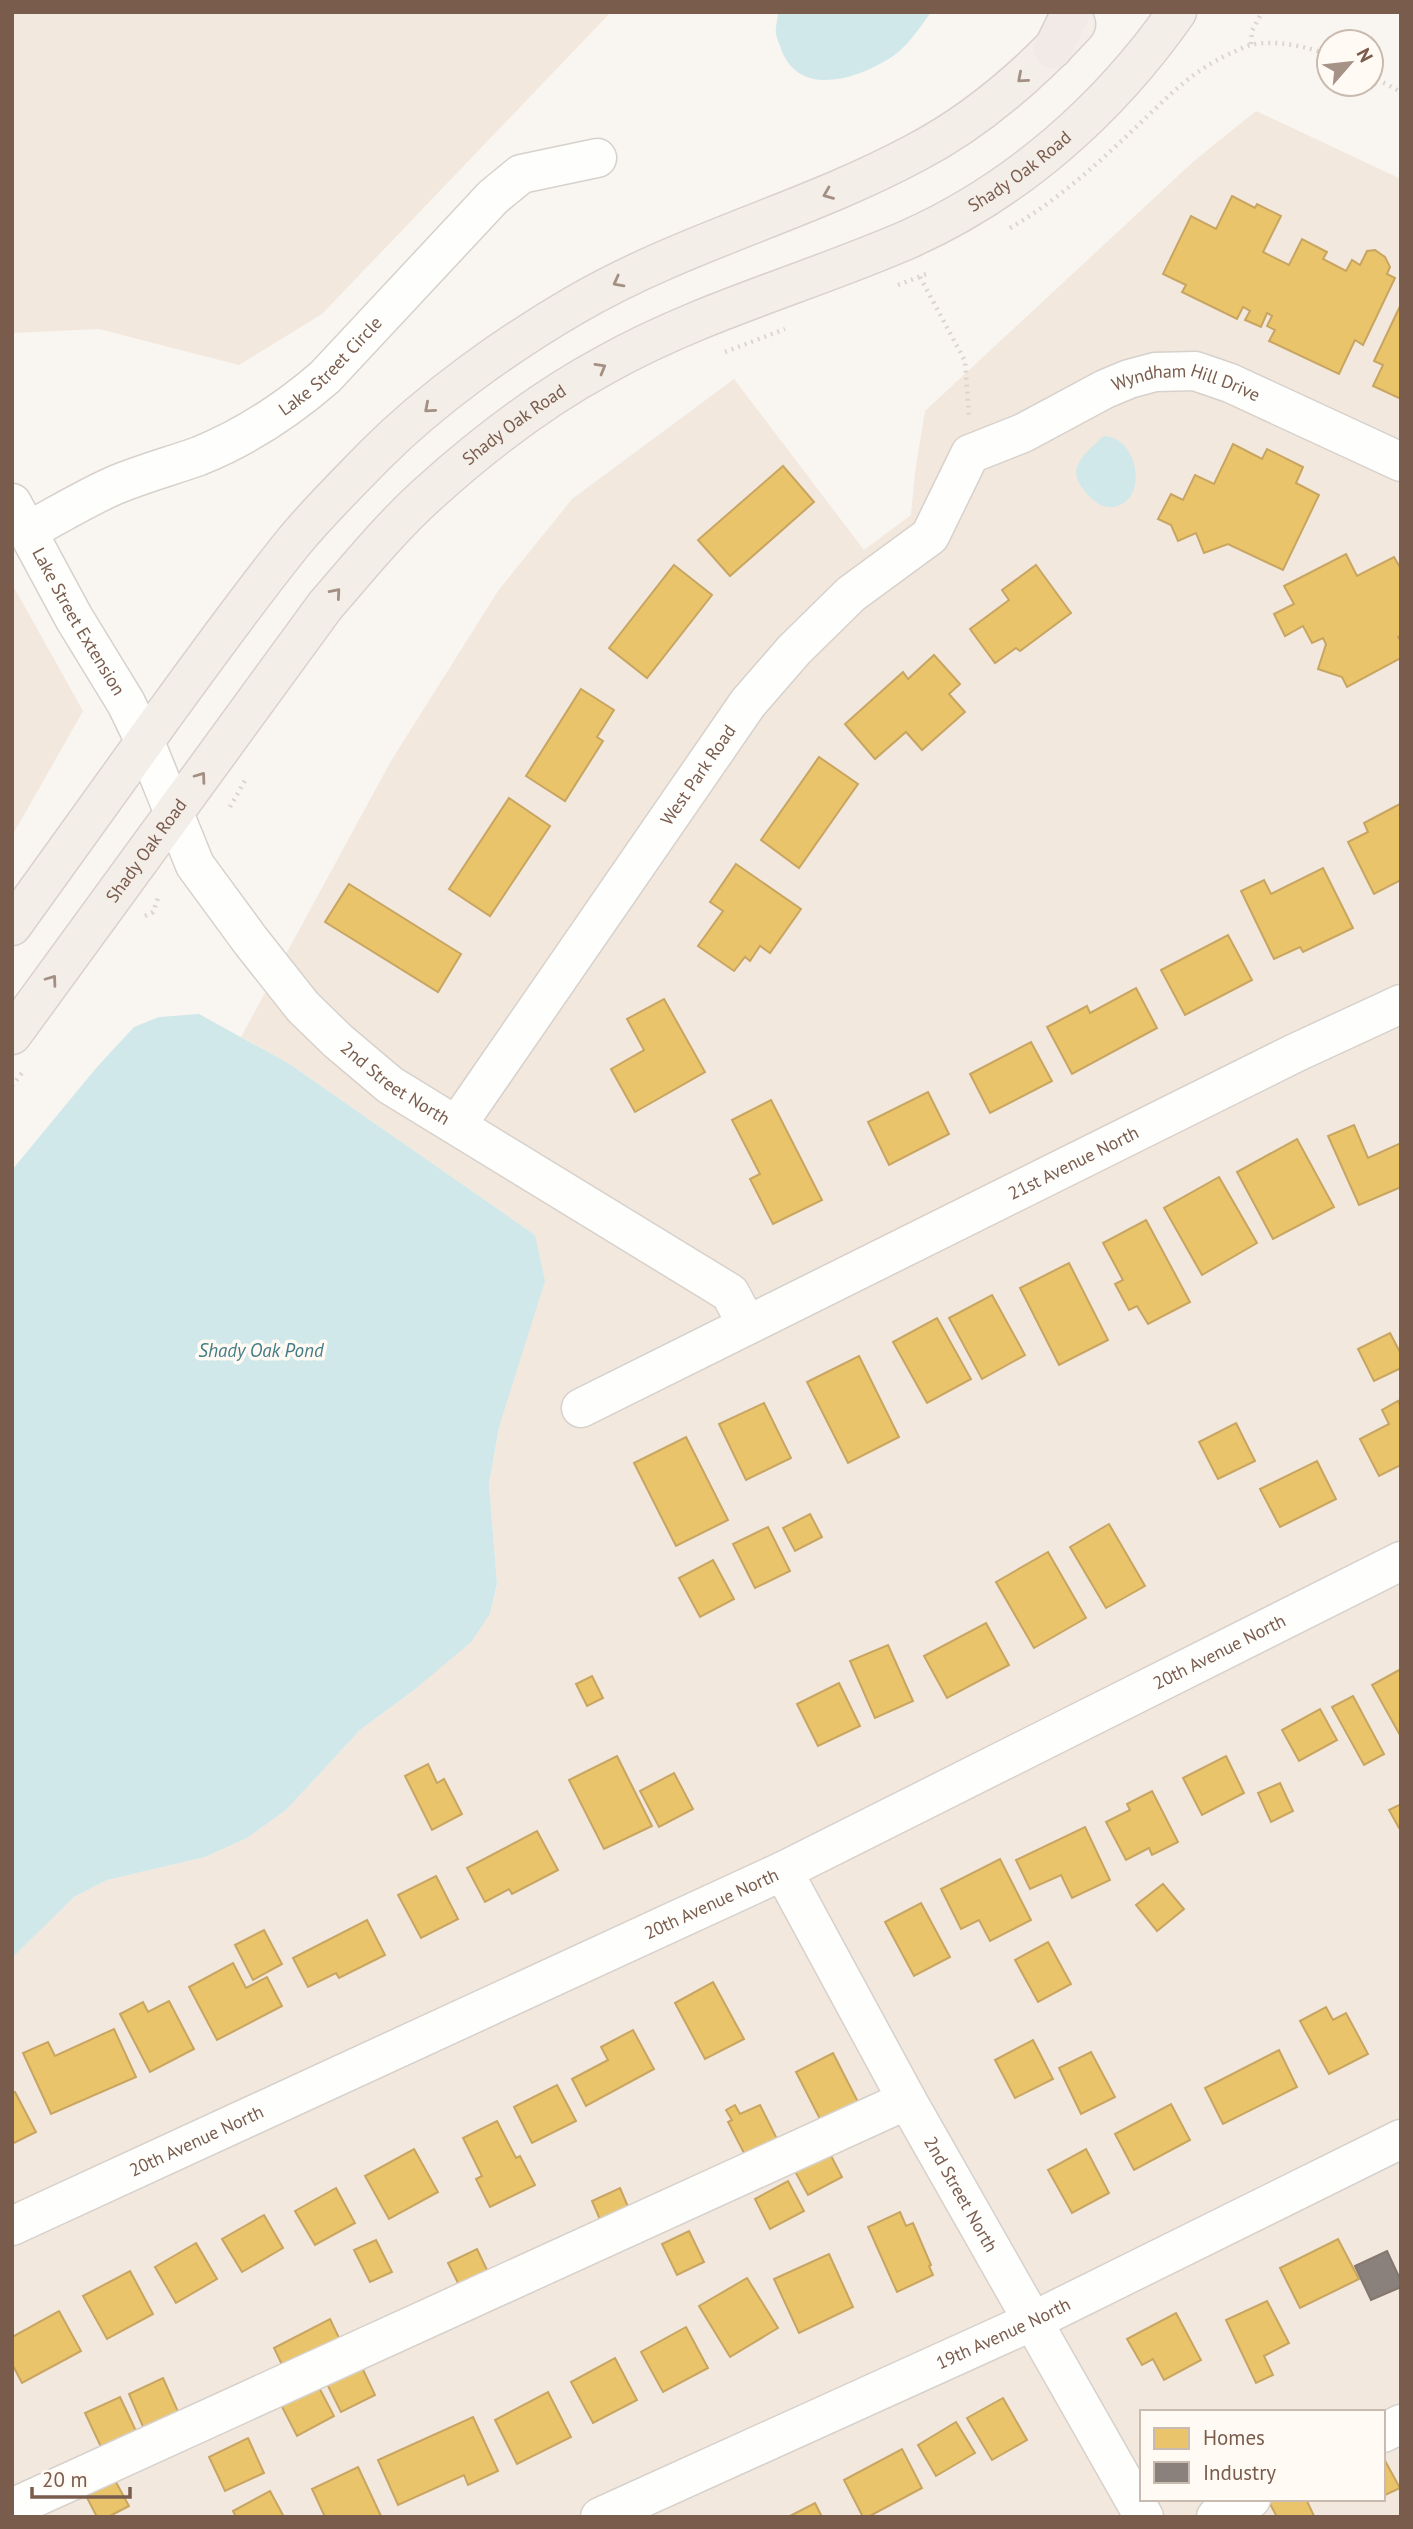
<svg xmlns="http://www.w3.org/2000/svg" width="1413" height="2529" font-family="'PT Sans',sans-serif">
	<rect width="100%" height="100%" fill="#f9f5f0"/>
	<g fill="#f2e8de" fill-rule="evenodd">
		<polygon points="12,12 611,12 322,314 239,365 99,329 12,333"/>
		<path d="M1256 111 1401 179V2517H12V1958L74 1897 107 1880 205 1857 247 1838 286 1810 360 1730 414 1690 490 1614 497 1585 489 1484 499 1427 516 1368 535 1235 288 1063 241 1037 391 761 498 591 572 499 734 379 864 550 911 515 915 472 925 411 1194 161ZM1142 2412H1383V2499H1142Z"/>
		<polygon points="12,584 83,711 12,836"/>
	</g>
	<g fill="#d0e8ea">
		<path d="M778 12H931C919 29 905 50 887 60 853 80 799 97 781 49 780 45 777 39 776 34 775 27 778 19 778 12Z"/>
		<path d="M1104 436C1138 437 1150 500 1114 507 1104 508 1097 504 1090 497 1070 476 1073 465 1092 447 1097 443 1099 439 1104 436Z"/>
		<polygon points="199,1014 288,1063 535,1235 545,1281 499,1427 489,1484 497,1584 490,1614 471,1642 414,1690 360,1730 286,1810 247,1838 205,1857 107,1880 74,1897 12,1958 12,1170 97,1067 134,1027 159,1017"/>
	</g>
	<g fill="#e9c46a" stroke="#c8a561" stroke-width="2">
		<polygon points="1232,196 1255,208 1257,204 1281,216 1263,252 1289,265 1302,239 1327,252 1323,259 1346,271 1352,260 1360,265 1367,251 1375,250 1385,257 1390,267 1387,274 1395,278 1363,345 1355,340 1339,374 1269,341 1275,330 1267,326 1272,316 1267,313 1261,327 1245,320 1250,311 1243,307 1237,319 1182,292 1186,285 1163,274 1191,216 1216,229"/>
		<polygon points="1401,304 1401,399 1373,386 1383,365 1374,361"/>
		<polygon points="1233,444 1262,459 1267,449 1303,467 1296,483 1319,495 1283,570 1228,544 1204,553 1196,533 1178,541 1171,525 1158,519 1171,494 1183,500 1195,475 1214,484"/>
		<polygon points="783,466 814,502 730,576 698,540"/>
		<polygon points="1346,554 1357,576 1394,557 1401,569 1401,635 1398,637 1401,642 1401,658 1347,687 1342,677 1318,669 1326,644 1323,638 1312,643 1303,626 1285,636 1274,614 1294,604 1284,586"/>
		<polygon points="674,565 712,595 647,678 609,648"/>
		<polygon points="1036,565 1071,613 1020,651 1016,648 995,663 970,629 1009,600 1002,590"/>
		<polygon points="934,655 960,684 949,694 965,712 922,750 906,732 875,759 845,724 903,672 908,679"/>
		<polygon points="581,689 614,710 597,737 603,741 565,801 526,776"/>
		<polygon points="819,757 858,784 799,868 761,840"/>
		<polygon points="509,798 550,826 490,916 449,889"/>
		<polygon points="1400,804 1401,880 1374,894 1348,842 1368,832 1364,823"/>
		<polygon points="736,864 801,909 770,953 760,946 750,961 745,957 734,971 698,946 723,911 710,902"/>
		<polygon points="1323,868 1353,928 1303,952 1300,947 1274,959 1241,891 1264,880 1271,894"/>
		<polygon points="349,884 461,954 438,992 325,922"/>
		<polygon points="1228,935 1252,980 1185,1015 1161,970"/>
		<polygon points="1136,988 1157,1028 1072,1074 1047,1027 1087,1006 1090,1013"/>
		<polygon points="664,999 705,1072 635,1112 611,1069 644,1050 627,1019"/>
		<polygon points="1031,1042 1052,1081 990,1113 970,1074"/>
		<polygon points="928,1092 949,1134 889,1165 868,1122"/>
		<polygon points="771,1100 822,1200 773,1224 750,1179 760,1174 732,1120"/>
		<polygon points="1354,1125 1368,1158 1401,1143 1401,1187 1359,1205 1328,1136"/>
		<polygon points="1297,1139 1334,1207 1273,1239 1237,1172"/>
		<polygon points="1219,1177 1257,1243 1202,1275 1164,1208"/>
		<polygon points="1146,1220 1190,1302 1148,1324 1137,1306 1129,1310 1115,1284 1123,1280 1103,1243"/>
		<polygon points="1069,1263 1108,1340 1059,1365 1020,1288"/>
		<polygon points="992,1295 1025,1355 982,1379 949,1318"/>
		<polygon points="937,1318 971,1379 927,1403 893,1342"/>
		<polygon points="1390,1333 1401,1354 1401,1368 1374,1381 1358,1349"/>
		<polygon points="859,1356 899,1437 848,1463 807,1382"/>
		<polygon points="1398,1401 1401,1407 1401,1465 1379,1476 1360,1439 1389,1424 1382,1410"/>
		<polygon points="764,1403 791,1458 746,1480 719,1424"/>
		<polygon points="1236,1423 1255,1461 1218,1479 1199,1442"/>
		<polygon points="686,1437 728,1520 676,1546 634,1463"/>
		<polygon points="1317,1461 1336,1499 1280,1527 1260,1489"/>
		<polygon points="810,1514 822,1537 795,1551 783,1528"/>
		<polygon points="1109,1524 1145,1586 1106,1608 1070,1547"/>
		<polygon points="768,1527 790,1571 755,1588 733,1544"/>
		<polygon points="1048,1552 1086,1618 1034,1648 996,1582"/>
		<polygon points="713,1560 734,1599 700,1617 679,1578"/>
		<polygon points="986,1623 1009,1665 947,1698 924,1656"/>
		<polygon points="888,1645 913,1701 875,1718 850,1661"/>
		<polygon points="1401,1669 1401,1737 1372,1685"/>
		<polygon points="592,1676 603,1698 587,1706 576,1684"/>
		<polygon points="839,1683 860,1726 818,1746 797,1704"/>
		<polygon points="1353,1696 1384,1754 1364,1765 1332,1707"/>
		<polygon points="1320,1709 1337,1740 1299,1761 1282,1730"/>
		<polygon points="617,1756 652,1826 604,1849 569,1780"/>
		<polygon points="1226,1756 1244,1793 1202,1815 1183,1778"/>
		<polygon points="428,1764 437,1783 444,1779 462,1814 432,1830 405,1776"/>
		<polygon points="674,1773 693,1809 659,1827 640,1791"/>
		<polygon points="1280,1783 1293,1811 1271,1822 1258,1793"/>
		<polygon points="1152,1791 1178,1842 1152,1855 1149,1848 1126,1860 1106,1822 1130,1810 1127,1804"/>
		<polygon points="1401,1804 1401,1827 1399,1828 1389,1810"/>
		<polygon points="1085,1827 1110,1880 1072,1898 1061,1875 1030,1889 1016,1860"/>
		<polygon points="537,1831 558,1870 512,1894 509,1889 485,1902 467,1868"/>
		<polygon points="1000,1859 1031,1920 990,1941 979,1920 961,1929 941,1889"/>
		<polygon points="436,1876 458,1919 421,1938 398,1895"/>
		<polygon points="1163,1884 1184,1909 1157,1931 1136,1905"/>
		<polygon points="921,1903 950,1957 914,1976 885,1922"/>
		<polygon points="367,1920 385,1955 339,1978 336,1973 308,1987 293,1958"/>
		<polygon points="264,1930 282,1964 253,1980 235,1945"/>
		<polygon points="1048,1942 1071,1984 1038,2002 1015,1960"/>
		<polygon points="233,1963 246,1988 267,1977 282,2006 217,2040 189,1987"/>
		<polygon points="713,1982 744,2039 705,2059 675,2003"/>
		<polygon points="169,2001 194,2049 150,2072 120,2014 143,2002 148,2012"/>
		<polygon points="1326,2007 1333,2020 1346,2013 1368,2054 1329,2074 1300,2021"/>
		<polygon points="114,2029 136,2077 51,2114 23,2053 48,2042 55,2056"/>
		<polygon points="633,2030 654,2069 586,2106 572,2079 608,2060 601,2047"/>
		<polygon points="1033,2040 1053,2079 1015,2098 995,2060"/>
		<polygon points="1279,2050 1297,2087 1223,2124 1205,2088"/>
		<polygon points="1091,2052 1115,2097 1081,2114 1059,2068"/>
		<polygon points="833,2053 859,2104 822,2123 796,2072"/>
		<polygon points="557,2085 576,2121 532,2143 514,2107"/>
		<polygon points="15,2092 36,2132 12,2144 12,2093"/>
		<polygon points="1171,2104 1190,2140 1134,2170 1115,2134"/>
		<polygon points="735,2105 740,2114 760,2105 778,2141 746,2157 728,2122 732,2120 726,2110"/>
		<polygon points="497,2121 516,2158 520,2156 535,2185 490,2207 476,2179 482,2176 463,2138"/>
		<polygon points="826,2146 842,2177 808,2195 791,2164"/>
		<polygon points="414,2149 438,2192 389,2219 365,2176"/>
		<polygon points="1086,2149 1109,2193 1072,2213 1048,2170"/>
		<polygon points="788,2181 804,2211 770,2229 755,2199"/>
		<polygon points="336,2188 355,2223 315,2245 295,2211"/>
		<polygon points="620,2188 629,2209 601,2222 592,2201"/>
		<polygon points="900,2212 906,2226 913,2223 931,2265 929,2266 933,2275 897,2292 868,2227"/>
		<polygon points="264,2215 283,2248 242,2272 222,2239"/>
		<polygon points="689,2231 704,2262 677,2275 662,2244"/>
		<polygon points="1338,2239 1359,2279 1300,2308 1280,2268"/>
		<polygon points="376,2240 392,2272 370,2282 354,2250"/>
		<polygon points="196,2243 217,2279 176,2303 155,2267"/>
		<polygon points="477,2249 488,2272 459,2285 448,2263"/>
		<polygon points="829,2254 853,2307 799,2333 774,2279"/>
		<polygon points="130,2271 153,2314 107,2339 83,2296"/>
		<polygon points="747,2278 778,2328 730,2357 699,2306"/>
		<polygon points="1267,2301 1289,2343 1264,2356 1273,2375 1256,2383 1226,2320"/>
		<polygon points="59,2311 81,2351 22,2383 12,2364 12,2337"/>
		<polygon points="1176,2313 1201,2360 1164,2380 1153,2359 1142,2365 1127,2339"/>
		<polygon points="330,2319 341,2342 284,2369 274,2348"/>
		<polygon points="686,2327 708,2368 663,2392 641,2352"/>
		<polygon points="615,2358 637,2400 593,2423 571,2382"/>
		<polygon points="358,2359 375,2395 341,2412 323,2376"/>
		<polygon points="163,2378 179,2414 144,2429 129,2394"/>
		<polygon points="314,2378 334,2416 297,2436 277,2397"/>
		<polygon points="548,2392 571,2437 517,2464 495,2420"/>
		<polygon points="120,2397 136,2431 101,2447 85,2413"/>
		<polygon points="1003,2398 1027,2440 992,2460 967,2418"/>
		<polygon points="473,2417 498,2471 468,2485 464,2475 398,2505 378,2460"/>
		<polygon points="956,2422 975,2453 936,2476 918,2445"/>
		<polygon points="248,2438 264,2473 225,2491 209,2457"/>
		<polygon points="902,2449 922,2488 868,2517 863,2517 844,2480"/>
		<polygon points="1383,2457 1400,2488 1383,2496"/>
		<polygon points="358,2467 381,2516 325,2517 312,2489"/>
		<polygon points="111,2473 129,2506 108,2517 97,2517 82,2488"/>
		<polygon points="270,2491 284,2517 236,2517 233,2511"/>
		<polygon points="1274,2499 1306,2499 1314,2516 1277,2517 1269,2502"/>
		<polygon points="815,2503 822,2517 788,2517"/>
	</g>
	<polygon fill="#8a817c" stroke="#85766e" stroke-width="2" points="1387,2251 1401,2281 1401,2287 1371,2300 1355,2266"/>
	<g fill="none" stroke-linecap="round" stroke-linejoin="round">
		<g stroke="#d7d1cb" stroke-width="41">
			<g id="minor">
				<path id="s1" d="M12 503 74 618 126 703 145 742 195 865 250 940 303 1007 338 1041 390 1085 730 1293 747 1325"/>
				<path id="s2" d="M28 531C56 516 84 499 113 486 141 474 171 466 199 456 246 437 287 410 325 377L493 197 521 174 597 158"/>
				<path id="s3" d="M457 1125 748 703 794 650 851 594 930 536 970 454 1023 433 1105 389 1129 379 1155 372 1195 371 1230 383 1401 462"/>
				<path id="s4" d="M581 1408 1295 1053 1401 1004"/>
				<path id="s5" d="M783 1871 907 2100 1144 2517"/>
				<path id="s6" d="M12 2226 783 1871 1401 1561"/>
				<polyline points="1383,2433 1401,2424"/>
				<polyline points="12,2508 907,2100"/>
				<path id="s7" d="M600 2517 1035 2320 1401 2139"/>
				<polyline points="1216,2517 1251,2499"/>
			</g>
		</g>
		<g stroke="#dad1cc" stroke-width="41">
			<g id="major">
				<path d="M12 926C63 856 113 786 163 716 205 658 247 600 292 544 317 513 347 484 375 455 432 398 506 345 575 305 683 242 805 212 915 153 977 121 1029 75 1076 24"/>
				<path id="s8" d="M12 1035 325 606C358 568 391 527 429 493 482 445 542 399 605 365 701 311 808 283 909 239 1018 190 1109 109 1177 12"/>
			</g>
		</g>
		<g stroke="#dad1cc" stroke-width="41">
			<polyline id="highway" points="1053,49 1071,12"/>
		</g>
		<g stroke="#dcd5d0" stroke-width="4.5" stroke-dasharray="2 5" stroke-linecap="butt">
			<polyline points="1251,44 1252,31 1261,14 1258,12"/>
			<polyline points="1371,76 1401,92"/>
			<path d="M1010 228C1055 202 1094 167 1131 132 1165 100 1188 73 1231 53 1237 51 1244 46 1251 45 1273 39 1309 47 1329 55"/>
			<polyline points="920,277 965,361 969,415"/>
			<polyline points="898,285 929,273"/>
			<polyline points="725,352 785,329"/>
			<polyline points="230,807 247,777"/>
			<polyline points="145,916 153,912 158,898"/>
			<polyline points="12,1086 24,1070"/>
		</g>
		<use href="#minor" stroke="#fefefd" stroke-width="38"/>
		<use href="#major" stroke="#f3eee8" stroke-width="38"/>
		<use href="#highway" stroke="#f2eae7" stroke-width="38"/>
	</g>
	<defs><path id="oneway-chevron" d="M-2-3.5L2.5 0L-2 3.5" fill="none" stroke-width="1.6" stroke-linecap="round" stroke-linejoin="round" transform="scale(1.75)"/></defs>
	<g stroke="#a48f83">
		<use href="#oneway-chevron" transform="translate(1022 78) rotate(139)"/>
		<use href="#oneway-chevron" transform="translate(828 194) rotate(158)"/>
		<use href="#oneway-chevron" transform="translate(618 282) rotate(152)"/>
		<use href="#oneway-chevron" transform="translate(601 368) rotate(-30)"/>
		<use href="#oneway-chevron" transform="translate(429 408) rotate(139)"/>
		<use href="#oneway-chevron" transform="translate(336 593) rotate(-49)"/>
		<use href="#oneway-chevron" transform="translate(201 777) rotate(-54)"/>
		<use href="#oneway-chevron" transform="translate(52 980) rotate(-54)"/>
	</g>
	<g text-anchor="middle" stroke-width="7" stroke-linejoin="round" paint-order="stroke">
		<g font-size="18" fill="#7a5c4d" stroke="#fffaf3">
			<text dy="6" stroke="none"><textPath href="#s8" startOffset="1362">Shady Oak Road</textPath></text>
			<text dy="6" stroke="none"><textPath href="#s2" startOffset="348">Lake Street Circle</textPath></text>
			<text dy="6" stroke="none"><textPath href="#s3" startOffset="1087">Wyndham Hill Drive</textPath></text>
			<text dy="6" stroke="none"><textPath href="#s8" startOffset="794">Shady Oak Road</textPath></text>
			<text dy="6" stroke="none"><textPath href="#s1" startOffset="136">Lake Street Extension</textPath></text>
			<text dy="6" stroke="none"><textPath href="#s3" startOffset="425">West Park Road</textPath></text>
			<text dy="6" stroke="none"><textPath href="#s8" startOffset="228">Shady Oak Road</textPath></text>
			<text dy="6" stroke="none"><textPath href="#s1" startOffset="705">2nd Street North</textPath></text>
			<text dy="6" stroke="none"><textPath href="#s4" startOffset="550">21st Avenue North</textPath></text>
			<text dy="6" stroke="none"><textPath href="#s6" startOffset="1337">20th Avenue North</textPath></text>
			<text dy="6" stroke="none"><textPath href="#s6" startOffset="770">20th Avenue North</textPath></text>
			<text dy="6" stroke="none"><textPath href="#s6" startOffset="203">20th Avenue North</textPath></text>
			<text dy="6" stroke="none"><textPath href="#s5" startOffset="369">2nd Street North</textPath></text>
			<text dy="6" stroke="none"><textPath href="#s7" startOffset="443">19th Avenue North</textPath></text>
		</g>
		<g font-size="19" font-style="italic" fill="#437c86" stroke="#fffaf3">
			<text x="261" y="1357">Shady Oak Pond</text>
		</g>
	</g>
	<rect width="1413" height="2529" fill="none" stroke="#7a5c4d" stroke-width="28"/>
	<rect x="1140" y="2410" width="245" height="91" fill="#fffaf3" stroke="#cabbb1" stroke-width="2"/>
	<rect x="1154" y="2428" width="35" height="21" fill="#e9c46a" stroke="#cabbb1" stroke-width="2"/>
	<text x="1203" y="2445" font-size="21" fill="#7a5c4d">Homes</text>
	<rect x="1154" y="2462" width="35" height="21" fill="#8a817c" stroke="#cabbb1" stroke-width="2"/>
	<text x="1203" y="2480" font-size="21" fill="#7a5c4d">Industry</text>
	<g transform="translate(1350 63) rotate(62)"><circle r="33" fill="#fffaf3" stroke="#cabbb1" stroke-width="2"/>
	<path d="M0-5L12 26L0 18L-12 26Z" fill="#a69286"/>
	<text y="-10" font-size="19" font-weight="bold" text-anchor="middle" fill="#7a5c4d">N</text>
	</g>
	<path d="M32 2487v10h98v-10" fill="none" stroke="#7a5c4d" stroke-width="3.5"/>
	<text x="42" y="2487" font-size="21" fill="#7a5c4d" stroke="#fffaf3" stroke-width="5" paint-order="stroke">20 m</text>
</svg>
